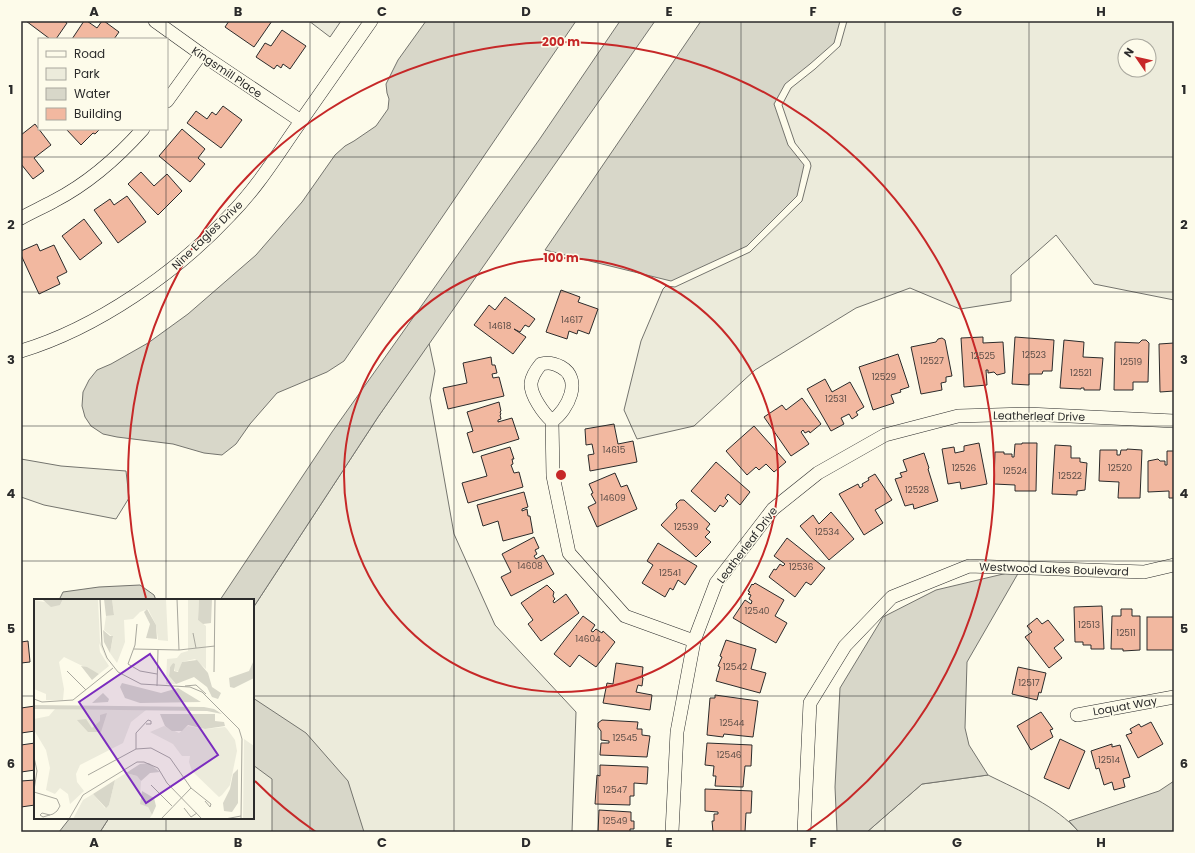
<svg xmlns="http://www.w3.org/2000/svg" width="1195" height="853" font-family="Poppins,sans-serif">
	<rect width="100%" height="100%" fill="#fdfbea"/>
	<g fill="#ecebdb" stroke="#74746e" fill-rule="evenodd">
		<polygon points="309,21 341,21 330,37"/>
		<path d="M847 21H1174V300L1094 284 1056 235 1011 275V301L960 309 910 288 856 308 755 370 694 426 637 439 624 410 641 341 663 289 666 286 675 287 750 252 802 201 811 166 810 162 795 143 782 105 791 88 815 69 840 46ZM1125 46H1149V70H1125Z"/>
		<polygon points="429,343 435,371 430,398 454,534 495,625 576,712 572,832 100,832 109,818 253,818 253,608 378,417"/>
		<polygon points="21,459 61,466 126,471 129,498 116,519 44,505 21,497"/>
		<path d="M988 775C1020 791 1055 805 1079 832H867L922 784Z"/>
	</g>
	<g fill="#d8d7c9" stroke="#74746e">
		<polygon points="426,21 576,21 344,361 327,372 277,393 250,424 236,444 222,455 204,453 173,444 117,437 103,434 91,426 85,417 82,406 83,392 89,380 97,370 111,364 148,343 188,314 256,255 302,202 335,155 345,146 354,141 376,126 388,109 389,99 387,93 386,84 398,60"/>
		<polygon points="620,21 655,21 378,417 253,608 253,600 220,600 332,432 539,140"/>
		<polygon points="701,21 840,21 834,43 810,64 785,84 774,104 788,145 804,165 797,196 747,246 671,281 545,250"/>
		<polygon points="1020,570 967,662 965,728 969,745 988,775 922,784 867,832 837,832 835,787 840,688 883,617 936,590"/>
		<polygon points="140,585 154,595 156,600 59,600 63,592 99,587"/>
		<polygon points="253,698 306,733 348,781 364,832 272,832 272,779 253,765"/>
		<polygon points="1174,781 1174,832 1079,832 1069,821 1159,791"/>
		<polygon points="70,818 109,818 100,832 59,832"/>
	</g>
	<g fill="#f2b8a0" stroke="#2b2b2b">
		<polygon points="26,21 64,21 67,23 56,39 50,39"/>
		<polygon points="84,21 87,21 97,28 102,21 104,21 119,32 114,39 72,39"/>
		<polygon points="229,21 272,21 254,47 225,27"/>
		<polygon points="282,30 306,46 290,69 283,64 281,68 277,65 274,69 256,57 265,43 271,46"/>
		<polygon points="223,106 242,120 221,148 187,123 196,111 207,119 212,112 216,115"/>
		<polygon points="35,124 51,145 34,158 44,171 33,179 21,164 21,135"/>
		<polygon points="66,129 100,129 95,134 93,133 81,145"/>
		<polygon points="182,129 205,149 198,158 205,164 190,182 159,156"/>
		<polygon points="141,172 154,186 167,174 182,191 158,215 128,184"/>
		<polygon points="127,196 146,222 118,243 94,210 110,199 114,205"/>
		<polygon points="84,219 102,243 80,260 62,236"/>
		<polygon points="37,244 40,251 54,245 67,272 57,277 60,284 39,294 21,255 21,251"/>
		<polygon points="561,290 580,297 578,302 598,309 589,334 578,330 577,334 569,331 567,339 546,332"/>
		<polygon points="505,297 535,319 529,327 525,325 520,332 514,329 526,337 513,354 474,325 489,305 495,310"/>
		<polygon points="983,337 983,343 1003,342 1005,373 997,375 994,372 988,373 988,370 986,370 987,385 964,387 961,338"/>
		<polygon points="1015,337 1054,340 1052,371 1043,371 1042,374 1029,374 1029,385 1012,384"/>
		<polygon points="942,338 945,340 952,376 946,377 946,382 941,383 942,390 921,394 911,347 936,342 938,339"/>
		<polygon points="1064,340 1084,342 1083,357 1103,358 1100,390 1084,390 1084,388 1081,388 1081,389 1060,388"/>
		<polygon points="1142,340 1146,340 1149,343 1148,382 1133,382 1133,390 1114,390 1115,342 1139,343"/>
		<polygon points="1174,343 1174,391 1160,392 1159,344"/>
		<polygon points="898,354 909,387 900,390 901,392 891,395 894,403 873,410 859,367"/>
		<polygon points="491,357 492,365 495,365 497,373 492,374 493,378 499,377 504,396 448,409 443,388 467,383 463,363"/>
		<polygon points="825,379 832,392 850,382 864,407 856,412 858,415 852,419 849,414 841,418 844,424 831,431 807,389"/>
		<polygon points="802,398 821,424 810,433 809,431 805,433 803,430 801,432 809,444 791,456 764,417 782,405 786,410"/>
		<polygon points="499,402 501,411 500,412 501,414 500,415 501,419 498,420 498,422 512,418 519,439 473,453 467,433 473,431 467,412"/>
		<polygon points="614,424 618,444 633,441 637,462 590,471 588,455 594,454 592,444 586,445 585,429"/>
		<polygon points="754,426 786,462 774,472 766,464 759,470 756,467 747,475 726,451"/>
		<polygon points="979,443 987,484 961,489 960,482 948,484 942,449 954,447 955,453 964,451 964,446"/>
		<polygon points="1022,443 1037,443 1036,491 1015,491 1015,485 994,484 995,452 1004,452 1004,454 1012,454 1012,457 1014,457 1015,444 1022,444"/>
		<polygon points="1055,445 1071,446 1071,458 1080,458 1080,462 1087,463 1085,490 1077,491 1077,495 1052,494"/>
		<polygon points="510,447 514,459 512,459 513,464 511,465 514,473 519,472 523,487 468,503 462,483 487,476 481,456"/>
		<polygon points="1127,449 1142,450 1140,498 1118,498 1119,482 1099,481 1100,450 1117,450 1117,455 1120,455 1121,450 1127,450"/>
		<polygon points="1167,451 1174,451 1174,498 1169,498 1169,491 1148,492 1148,461 1158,459 1160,461 1165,461 1165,465 1167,465"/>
		<polygon points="924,453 929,468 928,469 938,501 914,509 913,504 905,506 895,479 902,477 900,473 907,471 903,460"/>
		<polygon points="716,462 750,492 740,505 728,494 725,498 728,501 723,507 720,505 715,512 691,491"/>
		<polygon points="615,473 621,487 627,485 637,509 597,527 588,507 596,503 591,494 593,493 589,484"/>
		<polygon points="875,474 892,500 875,510 883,523 864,535 839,494 858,484 860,488 863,486 862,484 869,480 868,478"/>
		<polygon points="524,492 528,507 522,509 522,511 527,509 528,516 530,516 533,533 503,541 498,521 483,526 477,505"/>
		<polygon points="680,500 684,500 710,524 706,529 710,532 705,537 711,542 696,557 661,525 677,508 676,504"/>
		<polygon points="831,512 854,539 829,560 800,526 813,515 819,524"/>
		<polygon points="534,537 539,548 535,550 537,554 534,556 536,559 543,555 554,574 511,596 501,577 511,572 502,554"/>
		<polygon points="787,538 825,568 811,585 806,582 795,597 769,577 774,569 776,570 780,564 783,566 785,564 774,556"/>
		<polygon points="658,543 697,566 685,585 678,580 673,590 670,588 665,597 642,583 653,565 647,561"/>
		<polygon points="755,583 784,600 775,616 787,623 776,643 733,618 745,600 751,604 752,601 749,599 751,595 748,594 750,592 748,591 752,584 753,585"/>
		<polygon points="547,585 554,592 553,596 555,599 553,601 554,603 566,594 579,613 541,641 528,624 533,620 521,603"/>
		<polygon points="1102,606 1104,649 1091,649 1091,645 1083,645 1083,642 1075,642 1074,607"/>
		<polygon points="1121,609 1132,609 1132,616 1140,616 1140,650 1123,651 1123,649 1111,649 1112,616 1121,616"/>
		<polygon points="583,616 595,625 591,631 593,632 596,629 602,633 603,631 615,642 596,667 579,655 570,667 554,654"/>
		<rect x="1147" y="617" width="27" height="33"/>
		<polygon points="1037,618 1042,624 1048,620 1064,640 1054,648 1062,658 1049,668 1025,637 1032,632 1027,626"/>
		<polygon points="726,640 756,649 751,669 766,673 760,693 716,681 720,667 718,666 722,657 720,656"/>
		<polygon points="28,641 30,662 21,663 21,642"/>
		<polygon points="616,663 643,667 642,677 643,678 642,686 638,685 636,692 652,695 650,710 603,703 607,683 613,684"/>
		<polygon points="1018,667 1046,673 1041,693 1039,692 1037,700 1012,694"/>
		<polygon points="715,695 758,701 753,737 724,734 723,737 707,735 710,698 715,698"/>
		<polygon points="35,706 35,731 21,733 21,708"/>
		<polygon points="1041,712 1053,729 1050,730 1053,737 1031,750 1017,726"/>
		<polygon points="602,720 638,722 637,729 642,729 642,735 650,736 647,757 600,755 601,743 609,743 609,741 601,740 601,731 598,727 598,723"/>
		<polygon points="1151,722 1163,744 1138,758 1126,735 1132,733 1130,729 1139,724 1141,727"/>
		<polygon points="1060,739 1085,751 1069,789 1044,778"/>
		<polygon points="35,743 35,770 21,772 21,745"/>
		<polygon points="707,743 752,745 751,766 745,766 743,787 715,786 716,776 713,776 714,766 705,765"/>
		<polygon points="1112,744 1112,747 1120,745 1130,777 1123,779 1125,787 1114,790 1112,782 1104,785 1099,768 1096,769 1091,751"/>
		<polygon points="600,765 648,767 647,784 634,783 634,796 630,796 630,805 595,804 597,775 600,776"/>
		<polygon points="35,780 35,805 21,807 21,781"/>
		<polygon points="705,789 752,791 751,813 746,813 745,832 713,832 712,821 714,821 714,814 718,814 718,812 705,811"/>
		<polygon points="599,810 631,812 631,821 634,821 634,829 630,829 630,832 598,832"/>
	</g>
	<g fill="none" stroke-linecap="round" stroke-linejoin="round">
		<g stroke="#2b2b2b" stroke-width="14">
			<g id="street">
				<polyline points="155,21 201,54 301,121"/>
				<polyline points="167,101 201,54"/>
				<path d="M21 218C32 212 43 207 54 201 87 184 118 157 143 129"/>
				<path d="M21 351C97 328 176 273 230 215 255 190 274 160 294 131 320 94 345 58 371 21"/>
				<path d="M552 421C568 410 583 379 561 367 554 363 549 362 541 364 536 370 532 376 531 383 530 395 544 414 552 421L553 476 569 553 625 616 694 641"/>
				<polyline points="1077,715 1174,697"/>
				<polyline points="672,832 677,732 694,641 716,583 773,509 818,473 885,435 958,416 1028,414 1174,421"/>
				<polyline points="804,832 810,703 845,646 892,597 969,566 1144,572 1174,565"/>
			</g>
		</g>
		<use href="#street" stroke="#fdfbea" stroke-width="13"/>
	</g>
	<path fill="none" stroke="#2b2b2b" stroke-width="1" stroke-opacity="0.55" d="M166 21V39M310 21V832M454 21V832M598 21V832M741 21V832M885 21V832M1029 21V832M166 129V600M21 157H1174M21 292H1174M21 426H1174M21 561H1174M21 696H35M253 696H1174M166 818V832"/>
	<g fill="none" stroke="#c62828" stroke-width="2">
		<circle cx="561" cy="475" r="217"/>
		<path d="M316 832A433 433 0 0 1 255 781M146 598A433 433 0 1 1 806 832"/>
	</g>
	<g text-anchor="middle" stroke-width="3" stroke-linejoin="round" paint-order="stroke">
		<g font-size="9" fill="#5d4e48">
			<text x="572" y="323">14617</text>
			<text x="500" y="329">14618</text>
			<text x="1034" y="358">12523</text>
			<text x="983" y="359">12525</text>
			<text x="932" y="364">12527</text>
			<text x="1131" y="365">12519</text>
			<text x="1081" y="376">12521</text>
			<text x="884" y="380">12529</text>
			<text x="836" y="402">12531</text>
			<text x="614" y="453">14615</text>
			<text x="964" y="471">12526</text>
			<text x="1120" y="471">12520</text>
			<text x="1015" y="474">12524</text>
			<text x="1070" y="479">12522</text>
			<text x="917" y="493">12528</text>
			<text x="613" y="501">14609</text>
			<text x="686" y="530">12539</text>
			<text x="827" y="535">12534</text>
			<text x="530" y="569">14608</text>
			<text x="801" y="570">12536</text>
			<text x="670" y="576">12541</text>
			<text x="757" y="614">12540</text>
			<text x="1089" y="628">12513</text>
			<text x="1126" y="636">12511</text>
			<text x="588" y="642">14604</text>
			<text x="735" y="670">12542</text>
			<text x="1029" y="686">12517</text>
			<text x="732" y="726">12544</text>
			<text x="625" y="741">12545</text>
			<text x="729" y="758">12546</text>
			<text x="1109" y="763">12514</text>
			<text x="615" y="793">12547</text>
			<text x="615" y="824">12549</text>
		</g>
		<g font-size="11" fill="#2b2b2b" stroke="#fdfbea">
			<text transform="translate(227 72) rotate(34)" y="4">Kingsmill Place</text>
			<text transform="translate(207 235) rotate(-44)" y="4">Nine Eagles Drive</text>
			<text transform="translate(1039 416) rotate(1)" y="4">Leatherleaf Drive</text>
			<text transform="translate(747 545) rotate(-53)" y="4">Leatherleaf Drive</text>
			<text transform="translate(1054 569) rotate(2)" y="4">Westwood Lakes Boulevard</text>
			<text transform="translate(1125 706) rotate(-10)" y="4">Loquat Way</text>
		</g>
	</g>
	<g transform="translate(34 599)">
		<rect width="220" height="220" fill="#fdfbea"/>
		<path d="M29 0H64L65 44 66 53 75 67 65 75 30 58 25 63 30 90 29 101H12V95L0 90V1L26 6ZM78 0H132L134 42 124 41 122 26 114 10 106 13 99 20 90 21 91 43 83 64 76 54 79 38 70 31 72 17 80 15ZM154 0H165L164 21 172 27V70L161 60 148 63 145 72H141L139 64 136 68 135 77 142 85H132L133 60 143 59 147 54 154 52ZM64 1 66 42 75 66 65 44ZM21 110 112 111 97 123 89 144 46 166 42 175 43 183 50 192 36 205 34 195 26 189 21 195 12 191 16 169 12 151 0 131V120L15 117ZM130 127 145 134 154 127 171 130 191 128 193 130 201 141 203 152 196 186 188 196 185 198 158 172 155 163 156 157H148L139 145 116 133ZM210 140 220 147V220H209ZM92 174 103 177 107 182 106 199 114 208 118 216 115 220H39L49 201 59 195 71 209 75 206 81 181Z" fill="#ecebdb"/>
		<path d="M29 0 26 6 17 8 9 1H2ZM78 0 80 16 72 17 70 0ZM165 0H178L177 24 169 25 164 21ZM113 10 122 26 123 40 112 39 116 25 110 13ZM69 31 76 37H79L76 54 70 43ZM163 61 174 74 178 88 187 94 184 100 178 98 173 88 160 78 142 85 135 77 136 68 139 64 141 65 140 72 144 73 148 63ZM220 61V79L200 89 196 88 195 79 215 72ZM47 67 53 68 65 75 58 81ZM88 84 127 94 144 89 167 103 106 104 91 99 86 88ZM69 94 75 100 74 103 58 104ZM0 106 170 108 180 110 188 115 173 112 0 110ZM73 114 67 133H54L43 121 52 120 58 129 66 122V116ZM126 115H181V122L190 123 191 127 171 130 154 126 148 132H138L131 127ZM115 164 126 173 116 174 107 182 103 177 92 174 106 165ZM204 170V204L198 213 190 212 189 204 196 190 199 175ZM81 181 75 206 72 209 59 195ZM108 192 120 199 122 207 118 216 114 208 106 205Z" fill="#d8d7c9"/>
		<path fill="none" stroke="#a9a89e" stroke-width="1" d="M66 0 68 46 73 59 84 73 107 85 156 88 168 93 205 130 208 140 207 220M143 0 145 51M103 25 101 46 94 65 106 72 123 75M159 34 162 49M100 50 145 51 181 47M33 72 52 91M180 73 181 0M123 87 124 51M151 87 162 86 172 95M0 100 8 103 39 101 79 69M102 150V134L114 121 117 122V125H112M0 158 3 172 0 191M54 176 102 150 117 149 136 159 157 189 177 205 176 208 171 202M117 186 138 207M0 193 23 200 26 207 23 212 19 215 9 218 6 216 8 214 16 216M150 209 157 218 163 214M35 220 49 196 103 163H110L124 169 133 184 168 220M127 220 157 189M191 220 207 217"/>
		<path fill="#7b2cbf" fill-opacity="0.15" stroke="#7b2cbf" stroke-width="2" d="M116 55 184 156 112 204 45 103Z"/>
		<rect width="220" height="220" fill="none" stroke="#2b2b2b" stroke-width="2"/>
	</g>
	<circle cx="561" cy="475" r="6" fill="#c62828" stroke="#fdfbea" stroke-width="2"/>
	<g font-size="12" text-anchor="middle" font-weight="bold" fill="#c62828" stroke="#fdfbea" stroke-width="3" stroke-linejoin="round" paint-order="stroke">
		<text x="561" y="46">200 m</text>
		<text x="561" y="262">100 m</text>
	</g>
	<rect width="1195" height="853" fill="none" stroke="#fdfbea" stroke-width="44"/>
	<rect x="38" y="38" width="130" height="92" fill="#fdfbea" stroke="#a9a89e"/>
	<rect x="46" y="51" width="20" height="6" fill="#fdfbea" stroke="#a9a89e"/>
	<text x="74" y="58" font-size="12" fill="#2b2b2b">Road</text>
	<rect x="46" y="68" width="20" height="12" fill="#ecebdb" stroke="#a9a89e"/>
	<text x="74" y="78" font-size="12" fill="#2b2b2b">Park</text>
	<rect x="46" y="88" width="20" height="12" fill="#d8d7c9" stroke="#a9a89e"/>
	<text x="74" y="98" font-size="12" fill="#2b2b2b">Water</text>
	<rect x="46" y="108" width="20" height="12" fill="#f2b8a0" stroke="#a9a89e"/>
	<text x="74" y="118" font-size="12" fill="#2b2b2b">Building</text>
	<g transform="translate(1137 58) rotate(304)"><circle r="19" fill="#fdfbea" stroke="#a9a89e"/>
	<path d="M0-3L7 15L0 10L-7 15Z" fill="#c62828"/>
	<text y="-6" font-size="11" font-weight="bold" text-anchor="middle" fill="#2b2b2b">N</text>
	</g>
	<rect x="22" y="22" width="1151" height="809" fill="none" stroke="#2b2b2b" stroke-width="1.5"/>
	<g font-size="13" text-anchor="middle" font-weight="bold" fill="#2b2b2b">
		<text x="94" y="16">A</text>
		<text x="238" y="16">B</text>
		<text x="382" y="16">C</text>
		<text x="526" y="16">D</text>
		<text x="669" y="16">E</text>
		<text x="813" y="16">F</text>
		<text x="957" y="16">G</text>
		<text x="1101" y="16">H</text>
		<text x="11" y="94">1</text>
		<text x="1184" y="94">1</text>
		<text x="11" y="229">2</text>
		<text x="1184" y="229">2</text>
		<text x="11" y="364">3</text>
		<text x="1184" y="364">3</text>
		<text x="11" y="498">4</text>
		<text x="1184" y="498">4</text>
		<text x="11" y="633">5</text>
		<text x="1184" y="633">5</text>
		<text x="11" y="768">6</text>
		<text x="1184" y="768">6</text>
		<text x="94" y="847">A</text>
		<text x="238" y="847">B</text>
		<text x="382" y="847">C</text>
		<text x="526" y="847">D</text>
		<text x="669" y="847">E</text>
		<text x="813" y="847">F</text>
		<text x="957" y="847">G</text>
		<text x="1101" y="847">H</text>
	</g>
</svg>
